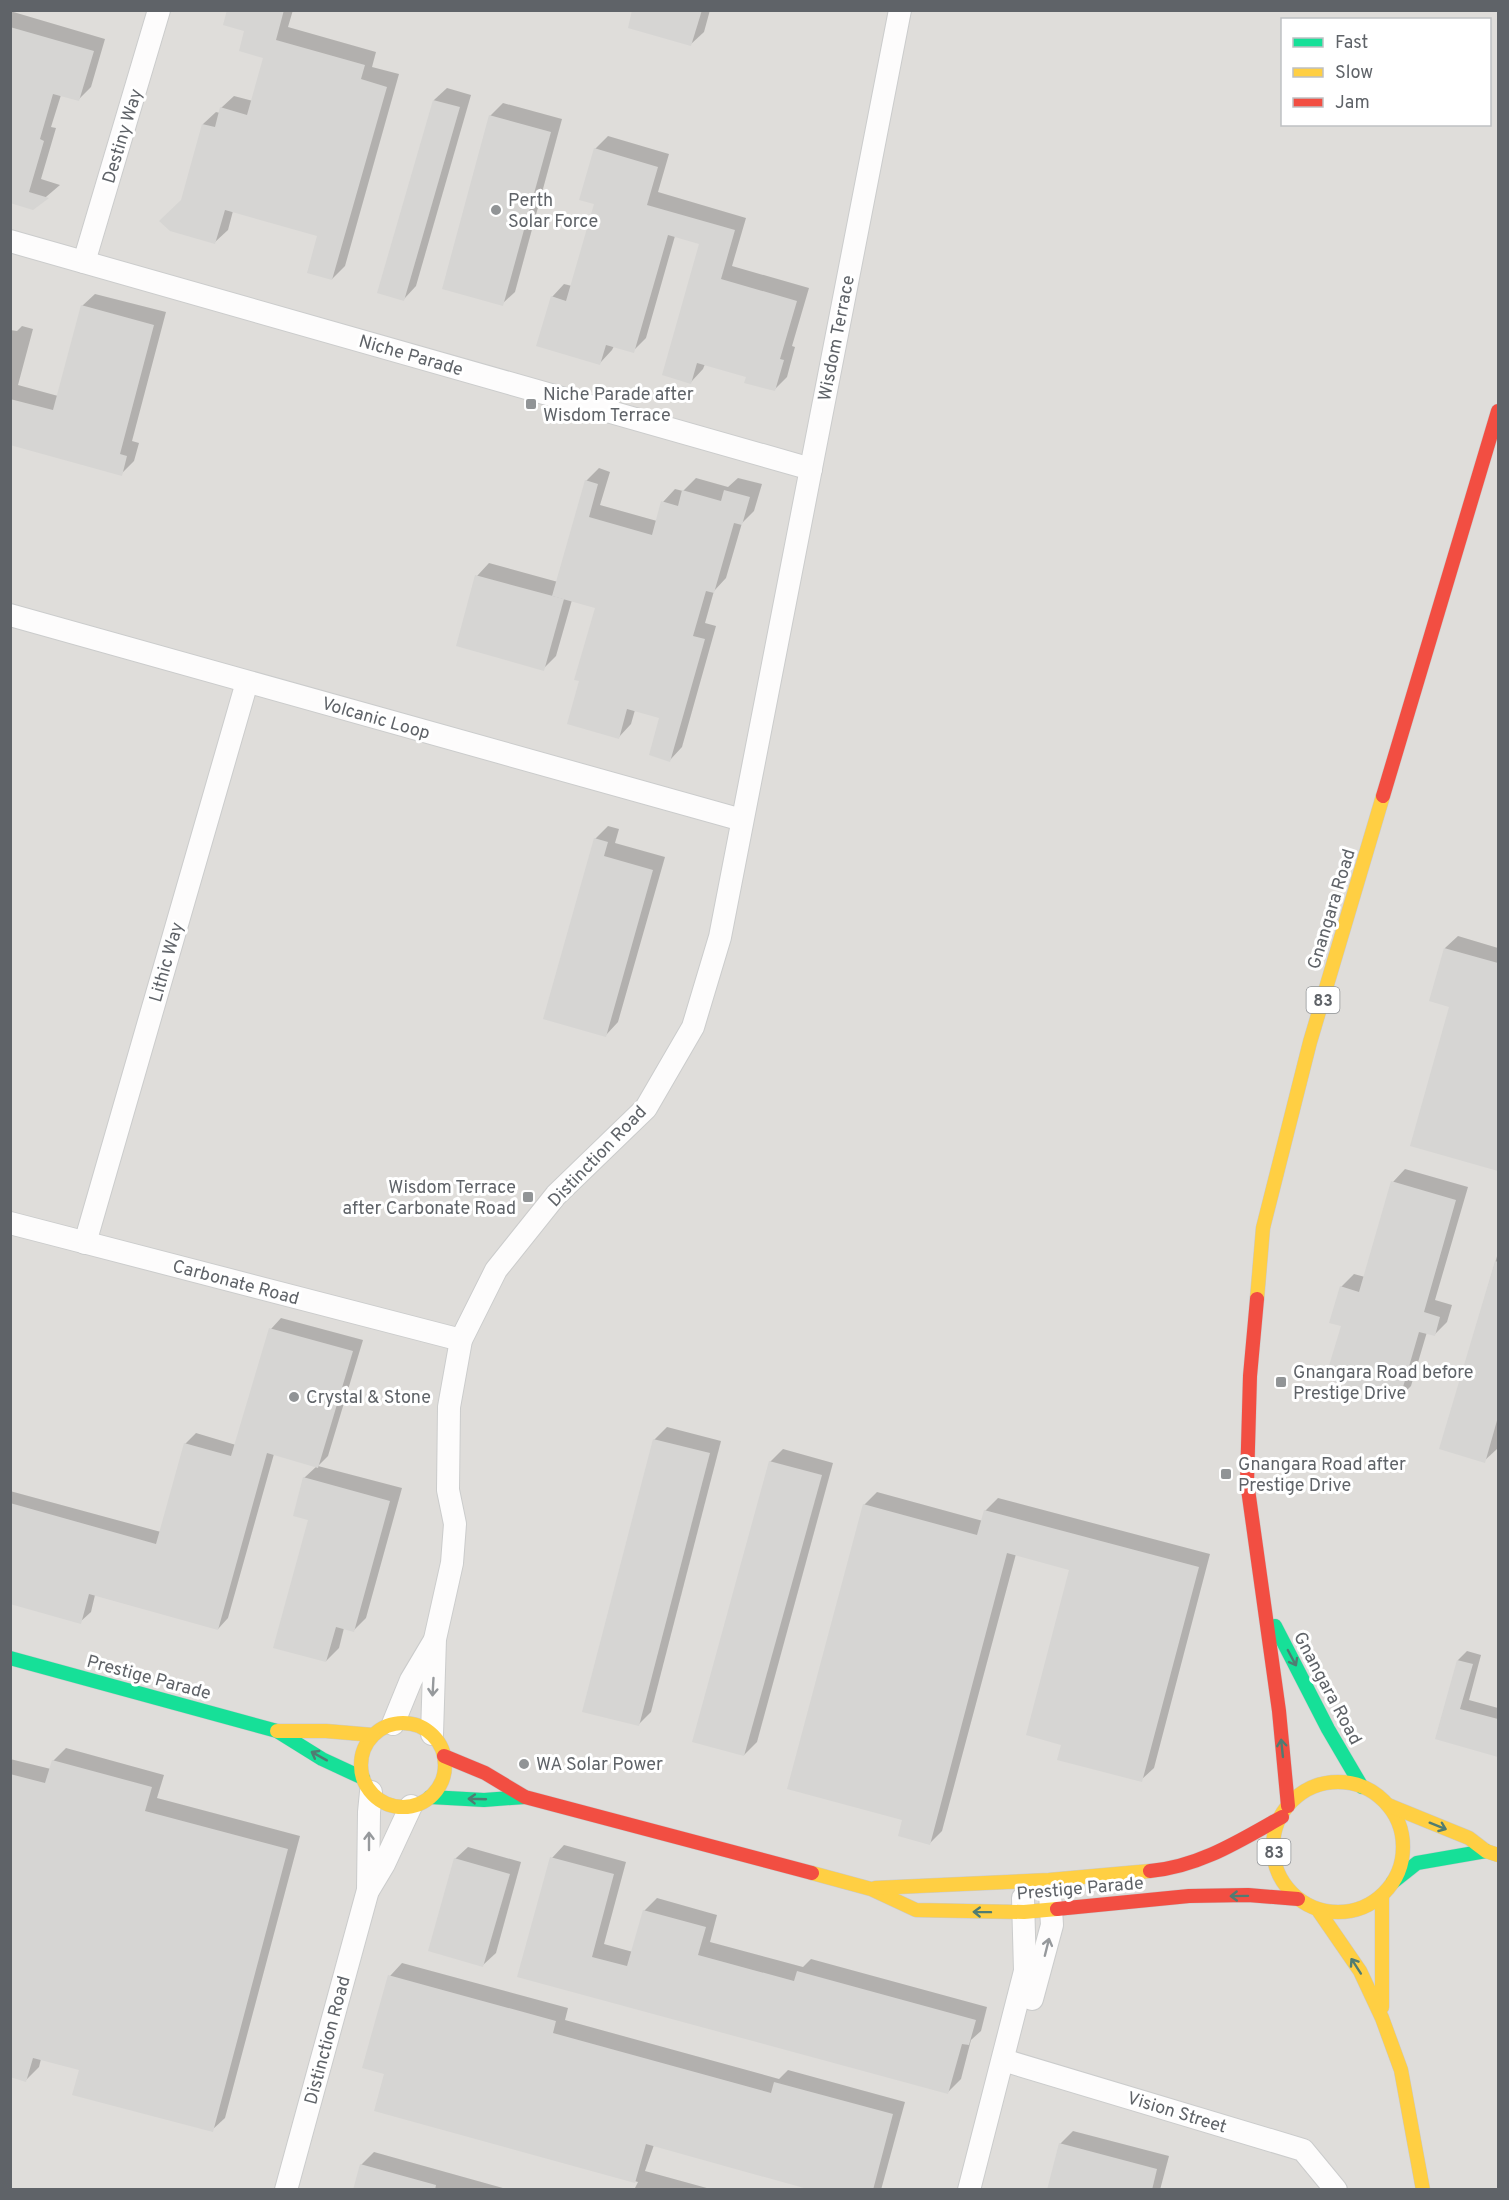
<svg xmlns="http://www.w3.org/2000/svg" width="1509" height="2200" font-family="Overpass,sans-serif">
	<rect width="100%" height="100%" fill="#efeeea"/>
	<path fill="#dfddda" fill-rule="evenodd" d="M11 11H1498V2189H11ZM1282 20H1490V124H1282Z"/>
	<g fill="#0003">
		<polygon points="229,10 293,10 288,27 376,52 372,67 399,74 345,266 332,279 319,235 233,211 228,230 215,242 182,200 203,124 216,112 220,113 221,108 234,96 253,101 265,57 246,30"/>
		<polygon points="634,10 710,10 704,32 691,44"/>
		<polygon points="10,11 105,39 91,87 78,100 61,95 51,127 56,128 41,179 60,185 33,208 10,202"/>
		<polygon points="447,88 471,95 416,286 404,299 434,100"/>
		<polygon points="503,103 562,119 515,292 502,304 490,116"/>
		<polygon points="608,136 669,154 658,192 746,218 732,266 809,288 792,346 795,347 787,377 774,390 748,376 705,364 703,369 691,382 701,243 675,236 646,338 633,351 614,346 612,350 600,363 552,297 564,284 572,286 596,203 595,149"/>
		<polygon points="95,294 166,312 132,441 139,443 134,461 121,474 10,443 10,330 17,331 22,326 33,329 18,385 58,396 82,306"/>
		<polygon points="599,468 610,472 600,505 657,521 663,502 675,489 683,491 696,478 728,487 738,478 762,484 754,511 742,523 726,578 714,591 705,623 716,626 682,747 670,760 661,717 635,710 631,724 619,737 581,680 597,607 572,600 556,656 543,669 477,576 489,563 558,582 586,481"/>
		<polygon points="608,826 619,829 615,843 665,857 618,1022 606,1035 595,839"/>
		<polygon points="1458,936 1498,948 1498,1169 1412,1145 1451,1006 1445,948"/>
		<polygon points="1405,1169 1468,1187 1435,1300 1452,1305 1447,1322 1434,1335 1427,1332 1411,1386 1398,1399 1342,1325 1341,1287 1354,1274 1365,1277 1393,1182"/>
		<polygon points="1498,1253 1498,1444 1497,1449 1484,1461 1441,1448"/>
		<polygon points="281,1318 363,1340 328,1456 318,1466 402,1488 366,1618 354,1630 344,1628 339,1648 326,1661 304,1478 317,1466 274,1454 228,1618 218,1629 95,1595 91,1612 80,1622 10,1603 10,1491 161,1532 185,1444 196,1433 236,1445 271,1329"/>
		<polygon points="667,1427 721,1441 651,1712 638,1725 654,1440"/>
		<polygon points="783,1449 833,1463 757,1742 744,1755 770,1462"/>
		<polygon points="877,1492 983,1521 985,1511 998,1498 1210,1554 1154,1768 1141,1780 1063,1744 1071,1569 1016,1554 942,1831 930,1843 904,1818 864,1505"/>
		<polygon points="1467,1651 1481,1655 1469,1700 1498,1708 1498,1755 1436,1738 1458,1660"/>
		<polygon points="66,1748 164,1775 157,1798 300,1836 225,2118 212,2130 81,2069 41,2059 39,2067 26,2080 10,2076 10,1759 51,1769 53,1761"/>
		<polygon points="564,1845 626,1862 604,1944 633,1952 644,1911 657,1898 717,1915 710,1942 803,1967 811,1959 987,2007 981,2031 971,2040 961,2079 948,2092 519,1976 552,1858"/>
		<polygon points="468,1847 521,1862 496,1953 483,1965 455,1859"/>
		<polygon points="402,1963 568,2008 565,2020 779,2079 788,2070 905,2102 881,2190 817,2190 654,2145 645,2171 714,2190 634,2190 638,2182 375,2110 385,2073 390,1976"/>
		<polygon points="1073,2131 1169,2156 1160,2190 1049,2190 1060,2144"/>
		<polygon points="374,2152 510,2190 355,2190 361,2165"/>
	</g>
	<g fill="#d6d5d3">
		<polygon points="227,10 284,10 276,40 365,65 361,79 387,87 332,280 307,273 317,236 225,210 215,244 170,231 159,221 181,200 202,124 215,127 220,107 247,115 263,58 239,51 244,31 223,25"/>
		<polygon points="632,10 702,10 691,46 628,28"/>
		<polygon points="10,27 94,51 79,101 53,94 40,139 44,141 29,192 49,198 33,210 10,203"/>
		<polygon points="433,100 460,107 404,301 377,293"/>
		<polygon points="489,115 551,132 503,306 442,289"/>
		<polygon points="594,148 658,167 647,205 735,230 721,279 797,301 780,359 784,360 775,391 744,383 746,377 697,363 691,384 662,375 699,244 668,235 634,353 606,345 600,365 536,346 551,296 566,301 594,204 579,200"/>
		<polygon points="81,305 154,325 120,454 127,456 122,476 10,445 10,399 53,410"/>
		<polygon points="585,480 598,484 589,517 652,535 661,501 678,506 682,490 721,501 724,490 750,497 742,525 734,523 714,593 706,591 693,636 705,639 670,762 649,755 659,718 627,709 619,739 567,724 579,681 574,680 595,608 552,596"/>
		<polygon points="475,575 564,599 544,671 456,646"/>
		<polygon points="594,838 608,842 604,856 653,870 606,1037 543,1019"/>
		<polygon points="1444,948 1498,963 1498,1171 1410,1146 1449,1007 1429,1001"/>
		<polygon points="1391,1181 1456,1200 1424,1312 1440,1317 1435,1336 1419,1332 1399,1401 1325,1379 1341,1326 1329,1323 1340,1286 1359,1292"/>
		<polygon points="1495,1261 1498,1262 1498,1417 1485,1463 1439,1449"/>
		<polygon points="269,1328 353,1351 318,1468 267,1453 218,1630 89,1594 81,1624 10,1604 10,1503 156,1544 184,1443 231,1456"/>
		<polygon points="653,1439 710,1453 639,1726 582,1712"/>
		<polygon points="769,1461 822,1475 744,1756 692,1742"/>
		<polygon points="303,1477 390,1501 354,1632 336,1627 326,1662 273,1648 308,1520 293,1516"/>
		<polygon points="863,1504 977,1535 984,1510 1199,1567 1142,1782 1057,1760 1061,1745 1026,1735 1069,1570 1007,1553 930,1845 898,1836 902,1820 787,1789"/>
		<polygon points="1457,1660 1473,1664 1460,1709 1498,1719 1498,1757 1435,1739"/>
		<polygon points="52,1760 152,1787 145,1811 288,1849 213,2132 72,2095 79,2070 33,2058 26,2082 10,2077 10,1774 45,1783"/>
		<polygon points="550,1857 614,1874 592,1957 627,1966 643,1910 706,1927 698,1955 794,1981 797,1971 976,2020 969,2045 962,2044 948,2094 517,1977"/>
		<polygon points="454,1858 510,1874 483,1967 428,1951"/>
		<polygon points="388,1975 556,2021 553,2033 771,2093 774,2082 893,2114 873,2190 811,2190 646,2144 635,2183 374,2111 384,2074 362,2068"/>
		<polygon points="1059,2143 1157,2169 1152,2190 1047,2190"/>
		<polygon points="360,2164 436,2185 435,2190 353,2190"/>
	</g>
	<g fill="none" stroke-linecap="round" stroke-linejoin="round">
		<g stroke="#cbcccc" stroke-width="24">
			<g id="street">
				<polyline points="10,241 811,469"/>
				<polyline points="84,262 159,10"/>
				<polyline points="10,615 742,820"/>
				<polyline points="10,1223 461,1340"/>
				<polyline points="85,1243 247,682"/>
				<polyline points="393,1724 411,1680 433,1643"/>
				<polyline points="432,1734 435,1639 452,1563 455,1524 448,1490 449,1407 461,1340 496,1270 556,1195 646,1108 693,1027 720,937 900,10"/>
				<polyline points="369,1889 384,1864 411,1806"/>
				<polyline points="1032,1999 1052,1925 1050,1894"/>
				<polyline points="1003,2060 1303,2150 1336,2190"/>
				<polyline points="286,2190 368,1890 369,1812 371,1792"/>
				<polyline points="969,2190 1025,1971 1023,1898"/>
			</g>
		</g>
		<g stroke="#cacacb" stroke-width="15">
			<g id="fast">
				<polyline points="1275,1626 1328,1729 1362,1787"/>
				<polyline points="10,1658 277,1731 322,1759 363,1778"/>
				<polyline points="430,1797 484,1800 525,1797"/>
				<polyline points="1393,1882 1417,1863 1486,1851"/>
			</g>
		</g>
		<g stroke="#cacacb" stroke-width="15">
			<g id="slow">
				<polyline points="1257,1299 1263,1228 1310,1042 1383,796"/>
				<circle cx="403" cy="1765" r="42"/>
				<polyline points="277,1731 326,1731 373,1735"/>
				<circle cx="1338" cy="1847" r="65"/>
				<polyline points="1388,1805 1469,1838 1486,1851 1498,1855"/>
				<polyline points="812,1873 871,1889 916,1910 1024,1912 1057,1909"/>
				<polyline points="875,1888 1049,1880 1150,1871"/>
				<polyline points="1382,1896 1382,2007"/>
				<polyline points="1318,1910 1360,1971 1382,2018 1401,2070 1423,2190"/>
			</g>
		</g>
		<g stroke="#cacacb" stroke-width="15">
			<g id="jam">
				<polyline points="1383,796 1498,411"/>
				<polyline points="1257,1299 1250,1376 1247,1482 1279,1711 1288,1806"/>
				<polyline points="444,1756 485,1773 525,1797 812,1873"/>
				<path d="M1150 1871C1199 1867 1241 1840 1282 1817"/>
				<polyline points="1057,1909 1189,1896 1248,1895 1298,1899"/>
			</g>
		</g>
		<use href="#street" stroke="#fdfcfc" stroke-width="22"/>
		<use href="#fast" stroke="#16e098" stroke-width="14"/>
		<use href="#slow" stroke="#ffcf43" stroke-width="14"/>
		<use href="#jam" stroke="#f24e42" stroke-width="14"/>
	</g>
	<defs><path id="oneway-shaft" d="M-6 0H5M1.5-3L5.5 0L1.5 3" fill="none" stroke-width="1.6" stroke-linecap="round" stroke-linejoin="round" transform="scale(1.5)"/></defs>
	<g stroke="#507c72">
		<use href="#oneway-shaft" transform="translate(1292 1658) rotate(62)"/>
		<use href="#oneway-shaft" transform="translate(1282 1748) rotate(-96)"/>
		<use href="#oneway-shaft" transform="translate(319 1756) rotate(-151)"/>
		<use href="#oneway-shaft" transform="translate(477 1799) rotate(-178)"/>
		<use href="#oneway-shaft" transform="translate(1438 1826) rotate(22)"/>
		<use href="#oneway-shaft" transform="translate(1239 1896) rotate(179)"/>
		<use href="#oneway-shaft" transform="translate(982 1912) rotate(-179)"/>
		<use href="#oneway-shaft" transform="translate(1356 1966) rotate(-123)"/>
	</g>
	<g stroke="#96999c">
		<use href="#oneway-shaft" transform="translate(433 1687) rotate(93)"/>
		<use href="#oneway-shaft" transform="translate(369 1841) rotate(-90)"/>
		<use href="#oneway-shaft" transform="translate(1047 1947) rotate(-76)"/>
	</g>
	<g fill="#919496" stroke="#fff" stroke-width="2">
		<circle cx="496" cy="210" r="6"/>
		<rect x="525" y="398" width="12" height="12" rx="3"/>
		<rect x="522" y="1191" width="12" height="12" rx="3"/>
		<rect x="1275" y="1376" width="12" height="12" rx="3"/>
		<circle cx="294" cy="1397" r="6"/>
		<rect x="1220" y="1468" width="12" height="12" rx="3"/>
		<circle cx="524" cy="1764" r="6"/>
	</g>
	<g text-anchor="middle" stroke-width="6" stroke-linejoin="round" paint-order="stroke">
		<g fill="#fff" stroke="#8f9295" stroke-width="1.5">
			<rect x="1306.5" y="987" width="33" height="26" rx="4.5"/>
			<rect x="1257.5" y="1839" width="33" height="26" rx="4.5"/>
		</g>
		<g font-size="16" font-weight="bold" fill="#5f6368">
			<text x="1323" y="1006">83</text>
			<text x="1274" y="1858">83</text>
		</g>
		<g font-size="18" fill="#5f6368" stroke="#fff">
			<text transform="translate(122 136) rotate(-73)" y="6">Destiny Way</text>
			<text transform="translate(836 338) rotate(-79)" y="6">Wisdom Terrace</text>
			<text transform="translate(411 355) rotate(16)" y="6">Niche Parade</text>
			<text transform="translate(376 718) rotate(16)" y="6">Volcanic Loop</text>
			<text transform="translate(1331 909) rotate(-73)" y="6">Gnangara Road</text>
			<text transform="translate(166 962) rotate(-74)" y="6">Lithic Way</text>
			<text transform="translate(597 1156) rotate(-46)" y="6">Distinction Road</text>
			<text transform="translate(236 1282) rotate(15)" y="6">Carbonate Road</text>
			<text transform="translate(149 1677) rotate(15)" y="6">Prestige Parade</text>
			<text transform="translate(1328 1688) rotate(62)" y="6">Gnangara Road</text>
			<text transform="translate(1080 1888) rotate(-5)" y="6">Prestige Parade</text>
			<text transform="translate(327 2040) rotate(-75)" y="6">Distinction Road</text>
			<text transform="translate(1177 2112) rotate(17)" y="6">Vision Street</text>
		</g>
		<g font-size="18" fill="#5f6368" stroke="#fff" text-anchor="start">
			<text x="508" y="206">Perth<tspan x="508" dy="21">Solar Force</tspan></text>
			<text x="543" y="400">Niche Parade after<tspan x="543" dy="21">Wisdom Terrace</tspan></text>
			<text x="516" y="1193" text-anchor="end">Wisdom Terrace<tspan x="516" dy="21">after Carbonate Road</tspan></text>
			<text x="1293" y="1378">Gnangara Road before<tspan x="1293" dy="21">Prestige Drive</tspan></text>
			<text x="306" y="1403">Crystal &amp; Stone</text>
			<text x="1238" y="1470">Gnangara Road after<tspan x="1238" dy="21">Prestige Drive</tspan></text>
			<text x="536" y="1770">WA Solar Power</text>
		</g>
	</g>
	<rect width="1509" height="2200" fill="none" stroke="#5f6368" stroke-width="24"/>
	<rect x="1281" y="18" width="210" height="108" fill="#ffffff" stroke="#bfc1c3" stroke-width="1.5"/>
	<rect x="1293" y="38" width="30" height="9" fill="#16e098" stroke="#bfc1c3" stroke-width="1.5"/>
	<text x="1335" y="48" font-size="18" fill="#5f6368">Fast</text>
	<rect x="1293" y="68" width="30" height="9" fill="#ffcf43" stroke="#bfc1c3" stroke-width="1.5"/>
	<text x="1335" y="78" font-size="18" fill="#5f6368">Slow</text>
	<rect x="1293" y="98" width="30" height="9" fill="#f24e42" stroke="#bfc1c3" stroke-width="1.5"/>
	<text x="1335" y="108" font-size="18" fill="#5f6368">Jam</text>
</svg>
